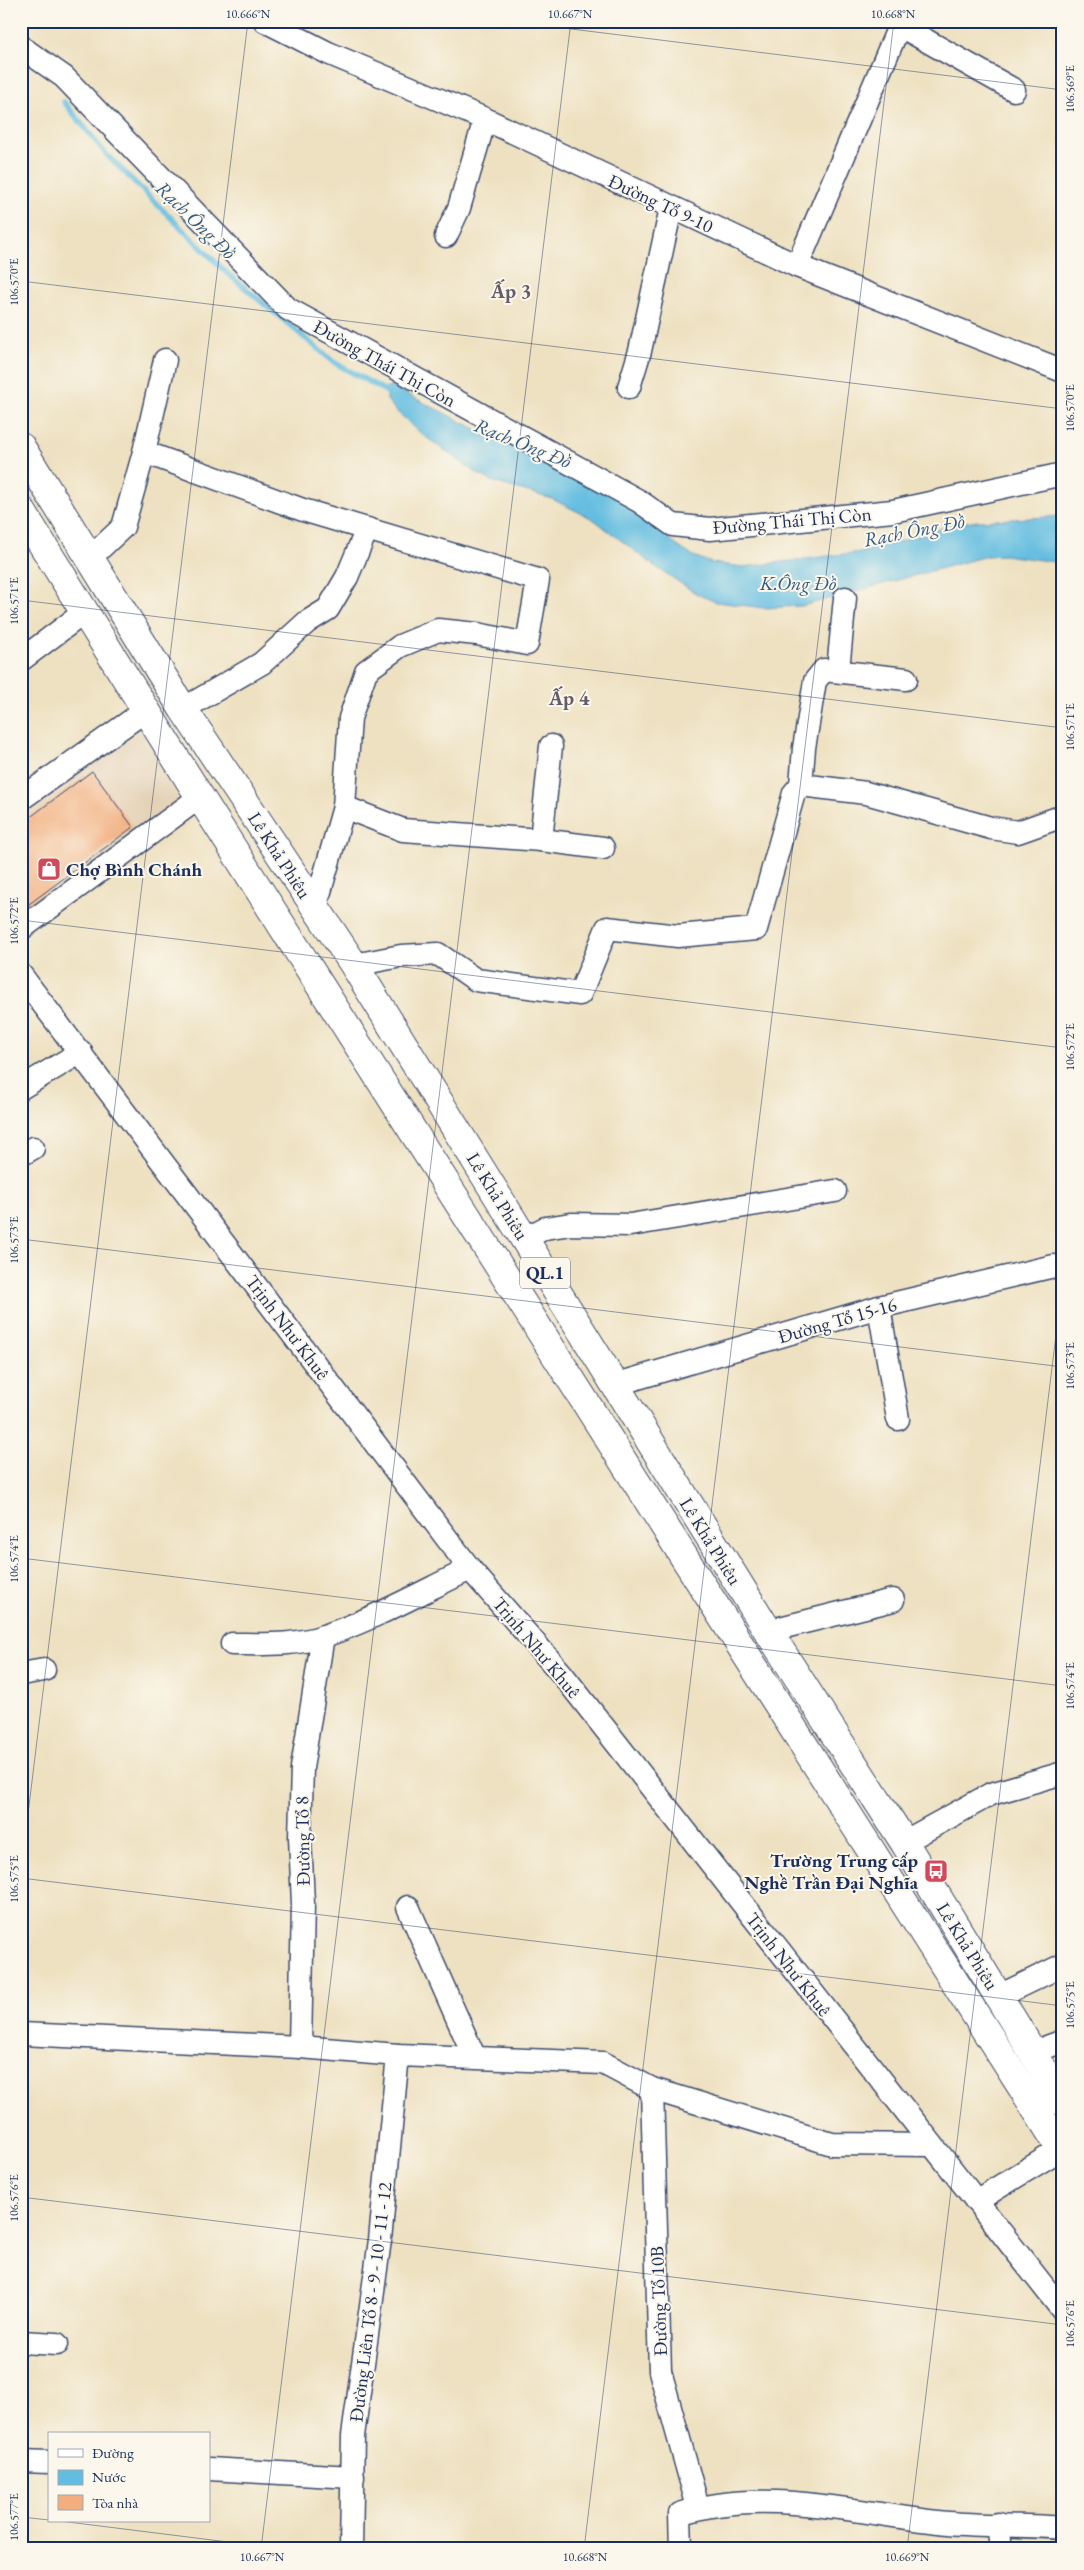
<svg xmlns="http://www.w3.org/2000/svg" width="1084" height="2570" font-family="'EB Garamond',serif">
	<rect width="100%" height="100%" fill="#fbf7ec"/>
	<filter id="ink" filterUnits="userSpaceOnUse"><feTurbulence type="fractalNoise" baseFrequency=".02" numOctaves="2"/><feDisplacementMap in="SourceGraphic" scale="10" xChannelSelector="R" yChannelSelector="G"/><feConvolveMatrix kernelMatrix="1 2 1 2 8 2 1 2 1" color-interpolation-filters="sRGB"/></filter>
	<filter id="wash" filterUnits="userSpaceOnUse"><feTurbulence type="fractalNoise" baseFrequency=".0096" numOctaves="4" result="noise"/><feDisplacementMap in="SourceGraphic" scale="20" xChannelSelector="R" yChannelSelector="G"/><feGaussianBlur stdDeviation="1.12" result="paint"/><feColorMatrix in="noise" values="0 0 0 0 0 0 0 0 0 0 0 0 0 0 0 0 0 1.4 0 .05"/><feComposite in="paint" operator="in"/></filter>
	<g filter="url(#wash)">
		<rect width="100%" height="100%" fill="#eee1c1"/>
		<polygon fill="#e4d1b6" points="136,719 190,799 21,922 21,802"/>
		<polygon fill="#63bde0" stroke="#3f769f" points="393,387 527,455 570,467 639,510 676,545 691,555 712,563 743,567 868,551 963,522 1063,516 1063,563 1004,555 987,556 802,606 764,608 716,602 697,594 653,565 593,519 552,499 494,482 473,471 423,435 396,411 387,400 387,388"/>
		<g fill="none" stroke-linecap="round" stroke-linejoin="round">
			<polyline stroke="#63bde0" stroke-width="5.5" points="64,102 106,154 227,273 335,363 393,395"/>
		</g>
		<g id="blocks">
			<polygon fill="#f2ae7e" points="92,771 133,827 21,910 21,824"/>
		</g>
	</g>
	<g filter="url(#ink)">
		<use href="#blocks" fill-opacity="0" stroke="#3b4a6d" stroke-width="1"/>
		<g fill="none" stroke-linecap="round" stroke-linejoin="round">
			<g stroke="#3b4a6d" stroke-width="25">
				<g id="minor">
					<polyline points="265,21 328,53 485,119 797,266 1063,371"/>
					<polyline points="21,47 64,77 288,309 639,501 673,525 710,529 893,511 1063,474"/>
					<polyline points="446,236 459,208 485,119"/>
					<polyline points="797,266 897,31 904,28 1014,90"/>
					<polyline points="629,387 640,351 671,208"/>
					<polyline points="144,452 303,510 538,580 527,644 477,634 438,630 400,646 366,671 350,718 344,807 315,909"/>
					<polyline points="90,558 123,527 144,452 165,360"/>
					<polyline points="21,660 86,611"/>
					<polyline points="838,670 845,598"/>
					<polyline points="183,709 262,663 307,622 328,609 347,577 367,529"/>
					<polyline points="801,785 804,748 815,681 824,670 906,679"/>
					<polyline points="21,799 146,710"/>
					<polyline points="344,807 403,830 541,840 603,848"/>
					<polyline points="541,840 551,746"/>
					<polyline points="21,929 200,797"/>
					<polyline points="354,965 401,956 438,954 476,980 580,994 607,928 678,936 756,929 794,793 801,785 866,793 991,828 1018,832 1063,816"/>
					<polyline points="21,975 470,1569 562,1674 1063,2311"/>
					<polyline points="21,1088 81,1052"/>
					<polyline points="21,1155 33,1148"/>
					<polyline points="524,1239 545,1228 571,1224 630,1225 835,1191"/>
					<polyline points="879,1307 898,1419"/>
					<polyline points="614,1385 879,1307 1054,1266 1063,1270"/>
					<polyline points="768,1631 893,1600"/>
					<path d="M232 1644C263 1644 294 1646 324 1636 374 1619 422 1592 470 1569"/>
					<polyline points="21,1674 44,1670"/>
					<polyline points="904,1842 991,1794 1063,1773"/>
					<polyline points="408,1907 474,2056"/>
					<polyline points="999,1996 1063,1965"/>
					<polyline points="21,2034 300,2047 398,2055 603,2063 652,2089 832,2144 932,2145"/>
					<polyline points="300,2047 303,1904 300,1837 302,1768 323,1636"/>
					<polyline points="1031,2053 1063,2041"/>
					<polyline points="652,2089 660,2371 698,2507"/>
					<polyline points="976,2201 1061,2149"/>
					<polyline points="21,2342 57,2344"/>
					<polyline points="21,2461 49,2462"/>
					<polyline points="209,2469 353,2477"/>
					<polyline points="998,2524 1001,2549"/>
					<polyline points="351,2549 353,2436 380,2240 398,2055"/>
					<path d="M681 2549 680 2514C763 2485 863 2515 948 2523 986 2526 1025 2525 1063 2528"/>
				</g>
			</g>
			<g stroke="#3b4a6d" stroke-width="30">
				<g id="highway">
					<polyline points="21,447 183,709 354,965 768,1631 904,1842 1063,2102"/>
					<polyline points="21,510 200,797 1063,2152"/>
				</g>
			</g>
			<use href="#minor" stroke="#fff" stroke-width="22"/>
			<use href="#highway" stroke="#fff" stroke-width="28"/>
		</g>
	</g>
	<path fill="none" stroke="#1b2f5e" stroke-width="1" stroke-opacity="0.45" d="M507 21 1063 90M21 281 1063 409M21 600 1063 728M21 920 1063 1048M21 1239 1063 1367M21 1558 1063 1686M21 1871 248 21M21 1878 1063 2006M21 2197 1063 2325M21 2517 49 2520M60 2521 284 2549M261 2549 571 21M584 2549 894 21M907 2549 1063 1278"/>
	<defs>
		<g id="shop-square" transform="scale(1.25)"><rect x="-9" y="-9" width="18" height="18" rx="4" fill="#d1495b" stroke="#fbf7ec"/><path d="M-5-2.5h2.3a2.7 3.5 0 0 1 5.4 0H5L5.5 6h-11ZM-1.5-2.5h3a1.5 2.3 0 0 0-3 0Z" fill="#fff"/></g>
		<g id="bus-square" transform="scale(1.25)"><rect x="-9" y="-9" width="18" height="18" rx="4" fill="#d1495b" stroke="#fbf7ec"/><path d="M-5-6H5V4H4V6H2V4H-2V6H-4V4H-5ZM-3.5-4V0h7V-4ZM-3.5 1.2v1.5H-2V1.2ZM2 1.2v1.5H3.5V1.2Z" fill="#fff"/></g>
	</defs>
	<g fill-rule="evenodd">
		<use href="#shop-square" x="49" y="869"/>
		<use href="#bus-square" x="936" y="1871"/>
	</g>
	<g text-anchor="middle" stroke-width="4" stroke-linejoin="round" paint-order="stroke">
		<rect fill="#fbf7ec" stroke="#5e6b89" stroke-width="1" x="520" y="1257.5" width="50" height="31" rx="4"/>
		<g font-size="18" font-weight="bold" fill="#1b2f5e">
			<text x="545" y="1279">QL.1</text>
		</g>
		<g font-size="19" fill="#1b2f5e" stroke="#fbf7ec">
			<text transform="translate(661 203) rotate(25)" y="7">Đường Tổ 9-10</text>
			<text transform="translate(385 363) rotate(29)" y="7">Đường Thái Thị Còn</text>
			<text transform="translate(792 520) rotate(-5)" y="7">Đường Thái Thị Còn</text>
			<text transform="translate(280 855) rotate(57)" y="7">Lê Khả Phiêu</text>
			<text transform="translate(498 1196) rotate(58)" y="7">Lê Khả Phiêu</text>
			<text transform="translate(837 1320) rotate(-16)" y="7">Đường Tổ 15-16</text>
			<text transform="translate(288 1327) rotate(53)" y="7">Trịnh Như Khuê</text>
			<text transform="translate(711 1541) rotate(58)" y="7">Lê Khả Phiêu</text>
			<text transform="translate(537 1647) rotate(50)" y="7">Trịnh Như Khuê</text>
			<text transform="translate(302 1841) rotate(-91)" y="7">Đường Tổ 8</text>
			<text transform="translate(968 1946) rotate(58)" y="7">Lê Khả Phiêu</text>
			<text transform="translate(789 1964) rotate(52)" y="7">Trịnh Như Khuê</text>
			<text transform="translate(658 2301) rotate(-92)" y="7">Đường Tổ 10B</text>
			<text transform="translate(370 2302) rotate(-83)" y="7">Đường Liên Tổ 8 - 9 - 10 - 11 - 12</text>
		</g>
		<g font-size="19" font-weight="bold" fill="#1b2f5e" stroke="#fbf7ec" text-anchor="start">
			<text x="66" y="876">Chợ Bình Chánh</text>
			<text x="918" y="1867" text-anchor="end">Trường Trung cấp<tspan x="918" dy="22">Nghề Trần Đại Nghĩa</tspan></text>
		</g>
		<g font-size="20" font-style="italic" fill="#315a85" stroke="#fbf7ec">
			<text transform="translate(196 220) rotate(44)" y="7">Rạch Ông Đồ</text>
			<text transform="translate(523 443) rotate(22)" y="7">Rạch Ông Đồ</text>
			<text transform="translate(914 530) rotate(-11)" y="7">Rạch Ông Đồ</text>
			<text x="798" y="590">K.Ông Đồ</text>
		</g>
		<g font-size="20" font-weight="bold" fill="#665b69" stroke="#fbf7ec">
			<text x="511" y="298">Ấp 3</text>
			<text x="569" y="705">Ấp 4</text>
		</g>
	</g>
	<rect width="1084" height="2570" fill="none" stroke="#fbf7ec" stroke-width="55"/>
	<rect x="48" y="2432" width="162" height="90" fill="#fbf7ec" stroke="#a1a7b3"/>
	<rect x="58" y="2449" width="25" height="8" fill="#ffffff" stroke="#a1a7b3"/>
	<text x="92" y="2458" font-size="15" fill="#1b2f5e">Đường</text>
	<rect x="58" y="2470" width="25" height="15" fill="#63bde0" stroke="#a1a7b3"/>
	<text x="92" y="2482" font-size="15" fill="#1b2f5e">Nước</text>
	<rect x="58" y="2495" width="25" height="15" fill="#f2ae7e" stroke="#a1a7b3"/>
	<text x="92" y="2508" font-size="15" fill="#1b2f5e">Tòa nhà</text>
	<rect x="28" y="28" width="1028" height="2514" fill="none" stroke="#1b2f5e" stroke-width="2"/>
	<g font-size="12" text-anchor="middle" fill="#1b2f5e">
		<text x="248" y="18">10.666°N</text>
		<text x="570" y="18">10.667°N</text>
		<text x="893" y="18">10.668°N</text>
		<text transform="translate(1070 89) rotate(-90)" y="4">106.569°E</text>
		<text transform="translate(14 282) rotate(-90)" y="4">106.570°E</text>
		<text transform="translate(1070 408) rotate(-90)" y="4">106.570°E</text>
		<text transform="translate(14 601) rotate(-90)" y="4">106.571°E</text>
		<text transform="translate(1070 727) rotate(-90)" y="4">106.571°E</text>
		<text transform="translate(14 921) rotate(-90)" y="4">106.572°E</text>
		<text transform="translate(1070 1047) rotate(-90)" y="4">106.572°E</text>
		<text transform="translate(14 1240) rotate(-90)" y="4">106.573°E</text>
		<text transform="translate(1070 1366) rotate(-90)" y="4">106.573°E</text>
		<text transform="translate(14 1559) rotate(-90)" y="4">106.574°E</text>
		<text transform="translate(1070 1686) rotate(-90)" y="4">106.574°E</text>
		<text transform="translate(14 1879) rotate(-90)" y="4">106.575°E</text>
		<text transform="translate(1070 2005) rotate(-90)" y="4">106.575°E</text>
		<text transform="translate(14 2198) rotate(-90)" y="4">106.576°E</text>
		<text transform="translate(1070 2324) rotate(-90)" y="4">106.576°E</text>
		<text transform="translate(14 2517) rotate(-90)" y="4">106.577°E</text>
		<text x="262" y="2561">10.667°N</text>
		<text x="585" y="2561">10.668°N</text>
		<text x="907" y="2561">10.669°N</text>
	</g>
</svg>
